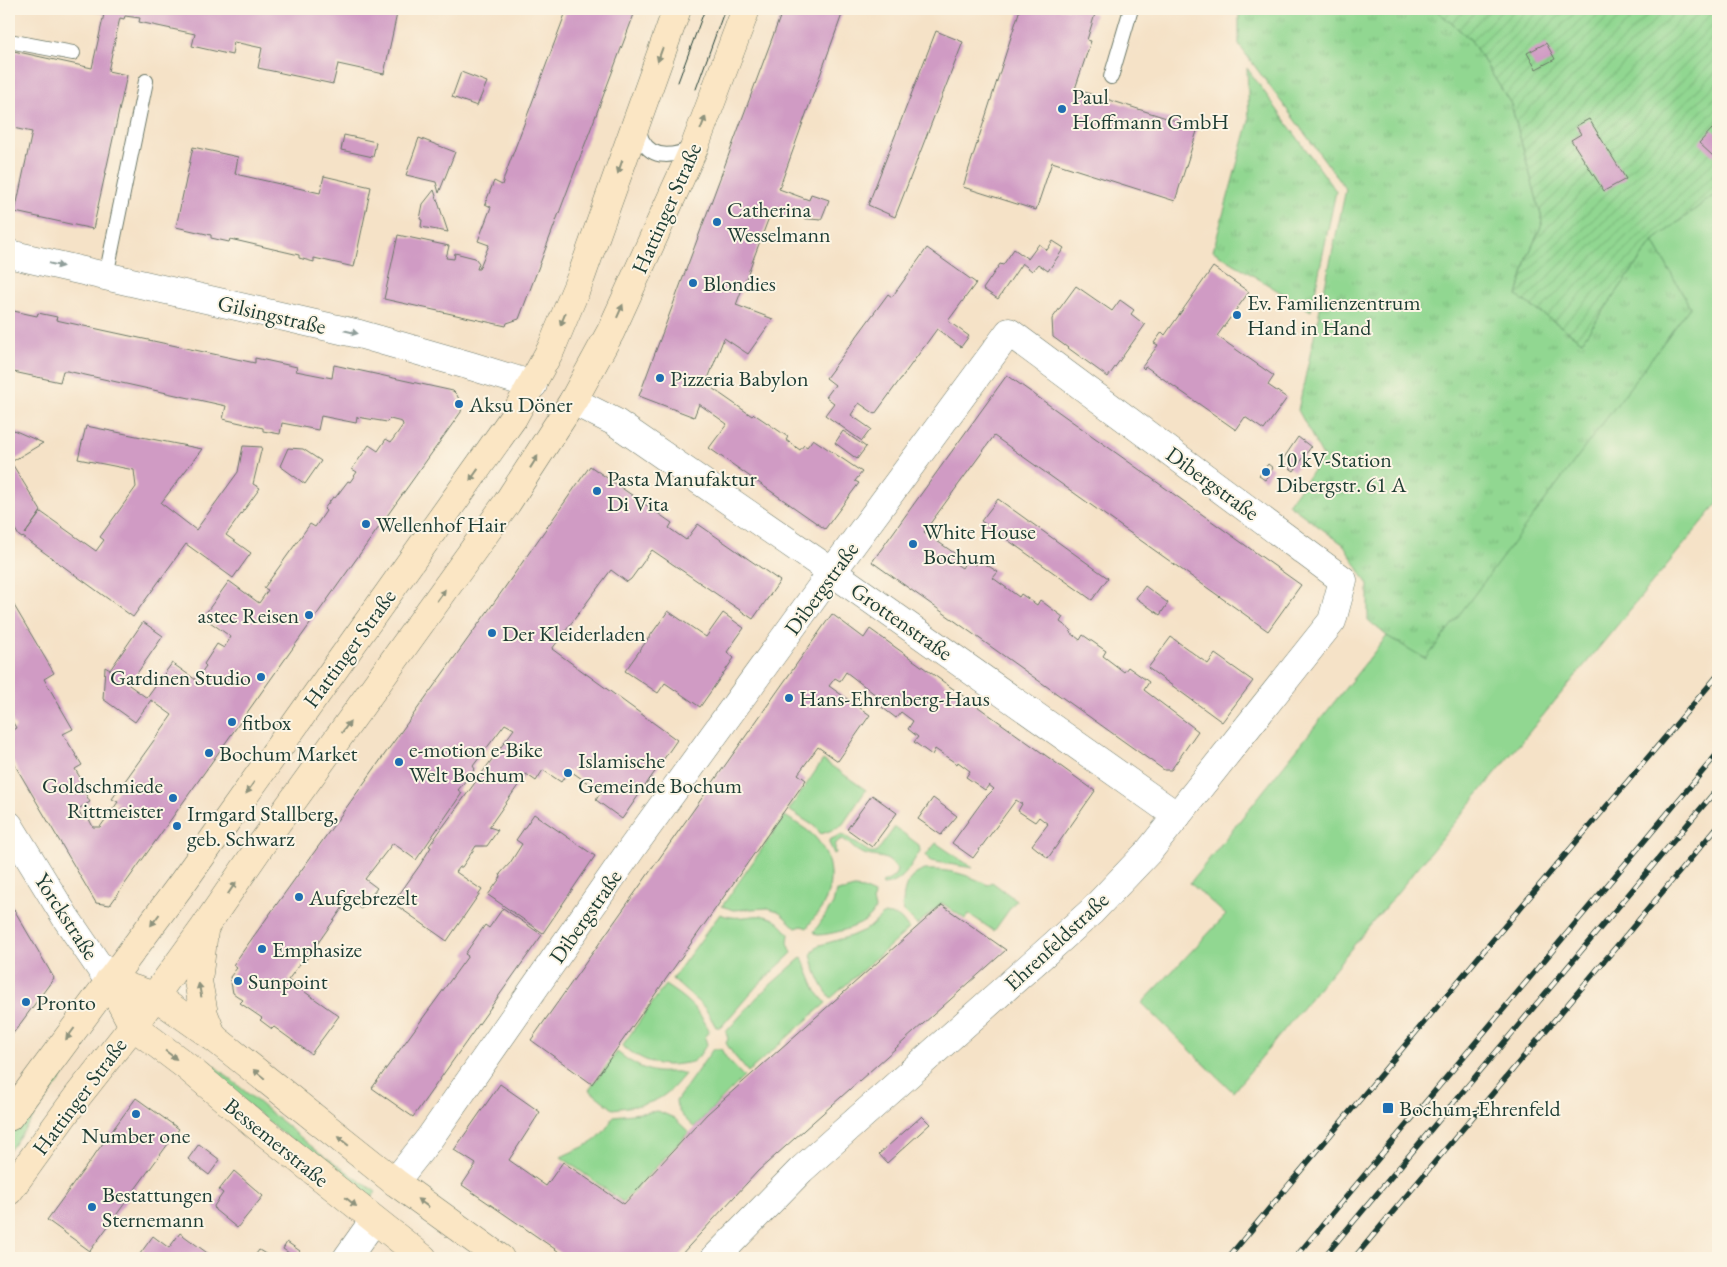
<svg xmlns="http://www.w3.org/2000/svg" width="1727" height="1267" font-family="'EB Garamond',serif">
	<defs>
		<pattern id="park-tufts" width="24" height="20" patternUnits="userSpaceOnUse" patternTransform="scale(1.25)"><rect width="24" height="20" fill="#91d791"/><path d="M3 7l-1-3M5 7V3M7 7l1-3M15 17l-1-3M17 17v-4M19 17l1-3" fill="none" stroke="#7db97e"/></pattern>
		<pattern id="garden-furrows" width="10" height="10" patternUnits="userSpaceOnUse" patternTransform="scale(1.25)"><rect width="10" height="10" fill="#91d791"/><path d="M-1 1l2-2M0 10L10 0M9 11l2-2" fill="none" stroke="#7db97e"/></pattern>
	</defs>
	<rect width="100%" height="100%" fill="#fcf5e5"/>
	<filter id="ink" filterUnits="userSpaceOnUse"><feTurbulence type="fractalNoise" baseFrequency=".02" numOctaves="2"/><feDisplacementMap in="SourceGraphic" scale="10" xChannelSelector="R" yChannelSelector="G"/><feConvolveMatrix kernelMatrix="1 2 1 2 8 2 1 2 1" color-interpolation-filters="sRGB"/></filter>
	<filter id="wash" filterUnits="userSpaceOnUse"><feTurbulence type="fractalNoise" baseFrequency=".0096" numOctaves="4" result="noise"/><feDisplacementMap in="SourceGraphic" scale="20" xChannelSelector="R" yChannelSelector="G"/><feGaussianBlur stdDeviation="1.12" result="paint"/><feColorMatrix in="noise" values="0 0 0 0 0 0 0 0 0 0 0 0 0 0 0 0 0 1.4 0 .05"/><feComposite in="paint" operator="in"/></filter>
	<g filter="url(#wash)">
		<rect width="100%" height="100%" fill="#f5e2c7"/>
		<g fill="#91d791" stroke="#588a62">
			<polygon points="1718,192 1718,503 1233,1092 1142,1003 1226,915 1190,883 1387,636 1426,658 1690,307 1653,241"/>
			<polygon points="823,760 866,790 843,824 838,828 821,834 814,826 789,810"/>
			<path d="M785 816C794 822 806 828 814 836 833 856 835 886 821 909 817 915 811 921 807 928L802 926 796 928 778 911 768 908 733 910 722 906Z"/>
			<path d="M895 827 919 845 920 851C909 867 904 884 882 885V883C889 880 895 878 897 870 886 852 877 860 862 853 853 850 850 842 842 839 835 842 834 846 836 853L834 854 829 843V840L840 835 845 836 871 853H876Z"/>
			<polygon points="936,843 973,868 930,861 926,855"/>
			<path d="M925 870C948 869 967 874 988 885L992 882 1016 900 994 931 969 914 965 919 942 903 917 925 904 912 902 906C904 901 903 899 904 894 906 881 913 874 925 870Z"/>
			<path d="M854 888 863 889 874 894 873 901 875 909C874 911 873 914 871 916 862 927 830 935 817 935L814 932 833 904 836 891H843Z"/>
			<path d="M720 914C750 926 763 900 789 934L788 943 792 953 756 987 721 1027H716L705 1008 672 979Z"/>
			<path d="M884 914C901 917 898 915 909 929L831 998C820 985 815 970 811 955L817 946 851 936 869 928Z"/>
			<polygon points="802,957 816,991 826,1003 748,1072 733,1054 726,1043 728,1039 726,1032 760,994"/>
			<path d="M665 985C685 998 698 1008 709 1030L705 1038 707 1044C704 1048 700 1056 695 1060 692 1063 685 1063 680 1064 656 1068 641 1059 622 1046Z"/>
			<path d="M713 1049H721L727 1059 744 1077 694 1127C685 1119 677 1113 676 1101Z"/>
			<path d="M617 1052C629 1061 642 1070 657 1072 667 1073 677 1070 685 1074 661 1104 650 1104 613 1109L589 1090Z"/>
			<polygon points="206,1059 316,1150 376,1192 367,1203 200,1065"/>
			<polygon points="57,1068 65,1074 9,1151 9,1138"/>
			<path d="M658 1111 674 1118 689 1132 623 1202 561 1157C589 1143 597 1146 614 1116Z"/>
		</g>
		<g fill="url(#park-tufts)" stroke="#588a62">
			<polygon points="1239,9 1435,9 1470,39 1511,104 1543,222 1528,256 1517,296 1582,341 1653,241 1690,307 1426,659 1387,636 1368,620 1368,585 1344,545 1288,504 1323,457 1298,410 1346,189 1239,45"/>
			<polygon points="1247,68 1336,191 1311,311 1213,251 1249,121"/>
		</g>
		<polygon fill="url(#garden-furrows)" stroke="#588a62" points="1435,9 1718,9 1718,192 1653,241 1582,341 1517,296 1528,256 1543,222 1511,104 1470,39"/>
		<g id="blocks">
			<g fill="#d09bc4">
				<polygon points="83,9 398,9 384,74 338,64 333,84 258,68 262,48 234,42 232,55 192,46 195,34 139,22 140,18 125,16 124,19 120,18 108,71 127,75 93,229 15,212 32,132 13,128 9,146 9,50 92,68 104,14"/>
				<polygon points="567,9 636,9 519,319 507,323 506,326 384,299 398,235 449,246 446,258 454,259 455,253 475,258 479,263 477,269 479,269 489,245 478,241 491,207 485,204 494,181 502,185 505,175"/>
				<polygon points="783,9 844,9 779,189 809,200 811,194 829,200 821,220 786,217 771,212 736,305 773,319 748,354 724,338 706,384 752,416 754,414 788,437 786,440 800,450 804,445 807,447 813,439 862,472 855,481 859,483 825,529 709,448 727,424 699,404 694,417 639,396"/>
				<polygon points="1020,9 1078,9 1095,14 1087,40 1091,41 1075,89 1198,128 1175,201 1052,162 1036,210 963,187"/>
				<polygon points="936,31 963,42 895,217 868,205"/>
				<polygon points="1546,43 1555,59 1536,69 1527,53"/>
				<polygon points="461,72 487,82 477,106 452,97"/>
				<polygon points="1589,119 1626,179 1604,191 1571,140 1581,134 1576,126"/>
				<polygon points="1712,129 1718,135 1718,151 1713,156 1699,143"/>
				<polygon points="344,135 376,142 373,157 341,150"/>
				<polygon points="419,138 455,152 439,193 436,182 406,175"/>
				<polygon points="193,147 238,157 235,174 320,193 324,176 371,187 354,267 314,258 314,262 299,258 299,255 230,239 229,242 211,238 211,235 176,227"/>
				<polygon points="434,190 448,232 421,227 422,220 420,219 423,204"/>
				<polygon points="1053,241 1064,248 1048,271 1038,264 1032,271 1022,263 998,299 983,289 1000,264 1003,265 1014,249 1028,259 1039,244 1047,250"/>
				<polygon points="927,248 976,283 948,321 969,336 961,347 937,329 875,414 859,403 851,415 871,429 862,441 825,415 834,403 826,397 835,385 826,378 888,294 892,297"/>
				<polygon points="1213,267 1249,292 1217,336 1274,376 1268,385 1287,398 1264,430 1245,417 1236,430 1145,366 1144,369 1142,367 1158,345 1154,343 1162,332 1165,335"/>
				<polygon points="1076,286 1112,311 1120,300 1134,310 1131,314 1145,325 1108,377 1053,337 1052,319"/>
				<polygon points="9,310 37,316 38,313 57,317 56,320 255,363 255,358 297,367 296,371 332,378 334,365 453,391 457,395 462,406 461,412 110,905 96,903 9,755 9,732 16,728 9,715 9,597 54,673 44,679 73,729 63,734 82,765 75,769 88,791 85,793 90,802 78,809 83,820 88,817 93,827 100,827 118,802 112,799 172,715 151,700 135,722 103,699 105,667 110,670 143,622 163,636 129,685 147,698 172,663 196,680 206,666 204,664 217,644 224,648 231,637 203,617 229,581 259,603 268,590 264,588 310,524 315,527 326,511 324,509 333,497 335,498 348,481 350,482 357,472 352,469 369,445 378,451 386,439 391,442 403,425 402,422 390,419 387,422 357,417 356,423 321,416 318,430 282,423 280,434 263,431 263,428 223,419 226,406 67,371 63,371 60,382 9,371"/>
				<polygon points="1007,375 1301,585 1268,631 994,436 924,532 957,555 953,562 962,568 967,560 975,565 979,560 998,572 993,578 1019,597 1021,594 1037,605 1040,600 1063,617 1060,622 1071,630 1070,632 1080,640 1083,635 1106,651 1103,656 1115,665 1124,672 1128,667 1149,682 1144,690 1198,731 1171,770 1164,770 872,562"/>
				<polygon points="86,426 202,449 161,503 196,530 238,472 243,446 262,447 253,484 260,488 226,535 251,553 233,578 186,544 133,617 23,537 22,538 19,536 9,519 9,428 43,443 11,462 41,511 25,534 41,512 96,551 104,540 100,537 136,487 134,470 78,459"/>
				<polygon points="843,431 866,447 857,459 835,443"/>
				<polygon points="1298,437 1311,447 1294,471 1281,462"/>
				<polygon points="288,448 303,449 321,461 305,484 280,466"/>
				<polygon points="1268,464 1273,468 1265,480 1259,476"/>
				<polygon points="590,466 672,523 669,528 686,540 698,524 780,581 753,619 652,550 631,579 627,582 611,570 552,649 677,740 622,819 596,800 601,792 569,770 561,782 543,770 536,781 526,774 489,827 498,830 487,846 476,846 462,867 460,867 456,872 482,890 447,941 393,903 420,865 431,847 429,846 514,729 505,724 473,766 475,769 458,790 462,793 416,860 393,843 365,879 377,888 361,909 348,900 304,963 302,961 288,980 339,1016 311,1054 274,1027 272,1029 260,1020 262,1018 240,1003 243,1000 233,993 230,977 237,968 233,965 503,590"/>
				<polygon points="998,499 1108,578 1092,600 981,521"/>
				<polygon points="1145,586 1168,603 1160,615 1136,598"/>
				<polygon points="668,611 706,637 723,613 744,628 727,652 734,658 700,707 665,683 658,693 625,671"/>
				<polygon points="832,614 864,638 870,629 1095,791 1048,858 1032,845 1048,824 1039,817 1035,822 1018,811 1022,804 1016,800 973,858 952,843 984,799 994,789 989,785 985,790 966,777 970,771 958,762 957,764 935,749 932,755 914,742 918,737 908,729 913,721 901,712 896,718 879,705 881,699 846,672 840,681 835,678 829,686 870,715 838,761 818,747 798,774 806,780 592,1084 531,1040"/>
				<polygon points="1171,637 1208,664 1215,654 1253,681 1222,722 1148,668"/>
				<polygon points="872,795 897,813 872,847 847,829"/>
				<polygon points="933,798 957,816 941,835 918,819"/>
				<polygon points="534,814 595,856 543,933 488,895 501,877 500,874 510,863 522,844 516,840"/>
				<polygon points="9,901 54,978 9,1039"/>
				<polygon points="942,905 1006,950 758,1171 678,1258 568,1258 462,1185 476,1164 454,1150 500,1084 540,1112 509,1160 546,1186 563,1162 624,1204 707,1114"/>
				<polygon points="503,908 542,935 413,1117 372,1088 468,956 465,954 485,925 489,928"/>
				<polygon points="136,1098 179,1129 90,1251 47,1220"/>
				<polygon points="922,1116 930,1124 887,1163 879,1154"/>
				<polygon points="199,1144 220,1160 209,1175 188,1159"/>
				<polygon points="234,1171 263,1196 237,1228 215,1210 214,1206 223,1193 219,1190"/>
				<polygon points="180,1233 210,1255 207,1258 137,1258 153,1236 169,1248"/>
				<polygon points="287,1242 300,1251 295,1257 283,1249"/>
				<polygon points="259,1250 272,1258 253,1258"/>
			</g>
		</g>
	</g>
	<g filter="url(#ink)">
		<use href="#blocks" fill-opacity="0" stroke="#6a7767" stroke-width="1"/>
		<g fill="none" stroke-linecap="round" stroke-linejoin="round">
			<g stroke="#6a7767" stroke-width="16">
				<g id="lane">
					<polyline points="9,41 73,53"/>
					<polyline points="1111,77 1131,9"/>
					<path d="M637 124C639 129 640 135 642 140 653 161 675 156 692 148"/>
					<polyline points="106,276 146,81"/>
				</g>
			</g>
			<g stroke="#6a7767" stroke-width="29">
				<g id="street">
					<polyline points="9,254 359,334 471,366 533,385"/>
					<polyline points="573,401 615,422 832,572 1177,816"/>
					<polyline points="9,825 66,918 109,981"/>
					<polyline points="395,1182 429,1139 632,848 832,572 1009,332 1343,580 1332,621 1149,851 1091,912 801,1170 715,1258"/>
					<polyline points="347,1258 374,1220"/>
				</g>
			</g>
			<g stroke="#6a7767" stroke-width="29">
				<g id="secondary">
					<polyline points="204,931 198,981 204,1014 213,1037"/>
					<polyline points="109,981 155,996 213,1037 395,1182 500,1258"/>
					<polyline points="109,981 133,1026 186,1066 258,1127 423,1258"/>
					<polyline points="9,1117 183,882 513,418 551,349 581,277 677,9"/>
					<polyline points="9,1191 77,1097 133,1026 204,928 261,845 507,503 573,401 611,331 694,148 746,9"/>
				</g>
			</g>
			<use href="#lane" stroke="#fff" stroke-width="14"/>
			<use href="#street" stroke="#fff" stroke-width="28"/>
			<use href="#secondary" stroke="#fbe6c4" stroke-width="28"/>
			<g stroke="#1f3d34" stroke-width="1">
				<polyline points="678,82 705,9"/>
				<polyline points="696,89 725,9"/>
			</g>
			<g stroke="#1f3d34" stroke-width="5.5">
				<g id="rail">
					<polyline points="1228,1258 1476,960 1718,675"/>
					<polyline points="1295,1258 1718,753"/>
					<polyline points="1323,1258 1718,788"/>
					<polyline points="1354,1258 1718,826"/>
				</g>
			</g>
			<use href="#rail" stroke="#fcf5e5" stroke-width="4" stroke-dasharray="11" stroke-linecap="butt"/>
		</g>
		<defs><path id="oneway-solid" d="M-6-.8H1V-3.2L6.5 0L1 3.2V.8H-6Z" transform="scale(1.25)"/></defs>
		<g fill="#8d927c">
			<use href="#oneway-solid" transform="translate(660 55) rotate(110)"/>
			<use href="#oneway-solid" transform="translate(703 123) rotate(-69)"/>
			<use href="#oneway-solid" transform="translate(620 167) rotate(109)"/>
			<use href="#oneway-solid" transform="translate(620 311) rotate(-66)"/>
			<use href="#oneway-solid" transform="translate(563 319) rotate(112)"/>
			<use href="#oneway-solid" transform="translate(534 462) rotate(-58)"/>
			<use href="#oneway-solid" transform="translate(474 475) rotate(125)"/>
			<use href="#oneway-solid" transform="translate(441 595) rotate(-54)"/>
			<use href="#oneway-solid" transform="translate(346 727) rotate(-55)"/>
			<use href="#oneway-solid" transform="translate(250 788) rotate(125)"/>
			<use href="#oneway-solid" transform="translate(232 888) rotate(-56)"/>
			<use href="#oneway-solid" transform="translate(155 920) rotate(127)"/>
			<use href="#oneway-solid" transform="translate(200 990) rotate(-101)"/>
			<use href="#oneway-solid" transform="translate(70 1034) rotate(127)"/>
			<use href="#oneway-solid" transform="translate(171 1055) rotate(37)"/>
			<use href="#oneway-solid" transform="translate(259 1074) rotate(-141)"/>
			<use href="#oneway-solid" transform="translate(343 1141) rotate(-141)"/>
			<use href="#oneway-solid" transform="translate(351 1202) rotate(39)"/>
			<use href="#oneway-solid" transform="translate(423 1203) rotate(-144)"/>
		</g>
		<g fill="#8f9e9a">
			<use href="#oneway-solid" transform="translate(56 265) rotate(13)"/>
			<use href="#oneway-solid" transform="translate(351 332) rotate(13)"/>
		</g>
	</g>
	<g fill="#1f6fb2" stroke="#fcf5e5" stroke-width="2">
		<circle cx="1062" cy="109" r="5"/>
		<circle cx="717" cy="222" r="5"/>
		<circle cx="693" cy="283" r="5"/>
		<circle cx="1237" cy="315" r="5"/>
		<circle cx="660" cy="378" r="5"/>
		<circle cx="459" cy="404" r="5"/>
		<circle cx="1266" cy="472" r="5"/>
		<circle cx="597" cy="491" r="5"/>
		<circle cx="366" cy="524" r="5"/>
		<circle cx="913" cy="544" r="5"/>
		<circle cx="309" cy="615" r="5"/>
		<circle cx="492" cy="633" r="5"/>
		<circle cx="261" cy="677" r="5"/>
		<circle cx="789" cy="698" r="5"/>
		<circle cx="232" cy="722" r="5"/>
		<circle cx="209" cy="753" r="5"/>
		<circle cx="399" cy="762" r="5"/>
		<circle cx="568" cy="773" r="5"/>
		<circle cx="173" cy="798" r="5"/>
		<circle cx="177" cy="826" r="5"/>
		<circle cx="299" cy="897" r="5"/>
		<circle cx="262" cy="949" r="5"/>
		<circle cx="238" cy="981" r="5"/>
		<circle cx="26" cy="1002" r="5"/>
		<rect x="1382" y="1102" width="12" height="12" rx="2.5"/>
		<circle cx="136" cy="1114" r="5"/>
		<circle cx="92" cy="1207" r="5"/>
	</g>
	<g text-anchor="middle" stroke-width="4" stroke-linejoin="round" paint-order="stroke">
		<g font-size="22" fill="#1f3d34" stroke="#fcf5e5" text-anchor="start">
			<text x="1072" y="104">Paul<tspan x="1072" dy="25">Hoffmann GmbH</tspan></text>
			<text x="727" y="217">Catherina<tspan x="727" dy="25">Wesselmann</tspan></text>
			<text x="703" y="291">Blondies</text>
			<text x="1247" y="310">Ev. Familienzentrum<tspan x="1247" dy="25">Hand in Hand</tspan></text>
			<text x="670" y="386">Pizzeria Babylon</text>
			<text x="469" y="412">Aksu Döner</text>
			<text x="1276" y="467">10 kV-Station<tspan x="1276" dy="25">Dibergstr. 61 A</tspan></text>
			<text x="607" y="486">Pasta Manufaktur<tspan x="607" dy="25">Di Vita</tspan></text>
			<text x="376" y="532">Wellenhof Hair</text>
			<text x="923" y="539">White House<tspan x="923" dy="25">Bochum</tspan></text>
			<text x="299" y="623" text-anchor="end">astec Reisen</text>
			<text x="502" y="641">Der Kleiderladen</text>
			<text x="251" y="685" text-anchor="end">Gardinen Studio</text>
			<text x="799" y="706">Hans-Ehrenberg-Haus</text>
			<text x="242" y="730">fitbox</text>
			<text x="409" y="757">e-motion e-Bike<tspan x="409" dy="25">Welt Bochum</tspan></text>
			<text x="219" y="761">Bochum Market</text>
			<text x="578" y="768">Islamische<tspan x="578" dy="25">Gemeinde Bochum</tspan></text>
			<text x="163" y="793" text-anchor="end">Goldschmiede<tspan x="163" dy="25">Rittmeister</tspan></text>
			<text x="187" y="821">Irmgard Stallberg,<tspan x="187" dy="25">geb. Schwarz</tspan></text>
			<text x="309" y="905">Aufgebrezelt</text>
			<text x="272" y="957">Emphasize</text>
			<text x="248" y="989">Sunpoint</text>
			<text x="36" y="1010">Pronto</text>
			<text x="1399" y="1116">Bochum-Ehrenfeld</text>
			<text x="136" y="1143" text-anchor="middle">Number one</text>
			<text x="102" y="1202">Bestattungen<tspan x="102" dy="25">Sternemann</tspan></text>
		</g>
		<g font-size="22" fill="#1f3d34" stroke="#fcf5e5">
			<text transform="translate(666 208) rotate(-66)" y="8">Hattinger Straße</text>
			<text transform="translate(272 314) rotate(13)" y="8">Gilsingstraße</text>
			<text transform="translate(1213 483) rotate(36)" y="8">Dibergstraße</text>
			<text transform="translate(821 588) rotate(-54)" y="8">Dibergstraße</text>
			<text transform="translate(902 621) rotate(35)" y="8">Grottenstraße</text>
			<text transform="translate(349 648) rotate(-54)" y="8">Hattinger Straße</text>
			<text transform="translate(67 916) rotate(57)" y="8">Yorckstraße</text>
			<text transform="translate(585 916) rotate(-55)" y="8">Dibergstraße</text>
			<text transform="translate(1056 941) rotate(-43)" y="8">Ehrenfeldstraße</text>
			<text transform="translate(79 1096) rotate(-53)" y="8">Hattinger Straße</text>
			<text transform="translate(277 1142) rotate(39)" y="8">Bessemerstraße</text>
		</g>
	</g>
	<rect width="1727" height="1267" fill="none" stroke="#fcf5e5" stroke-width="30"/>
</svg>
